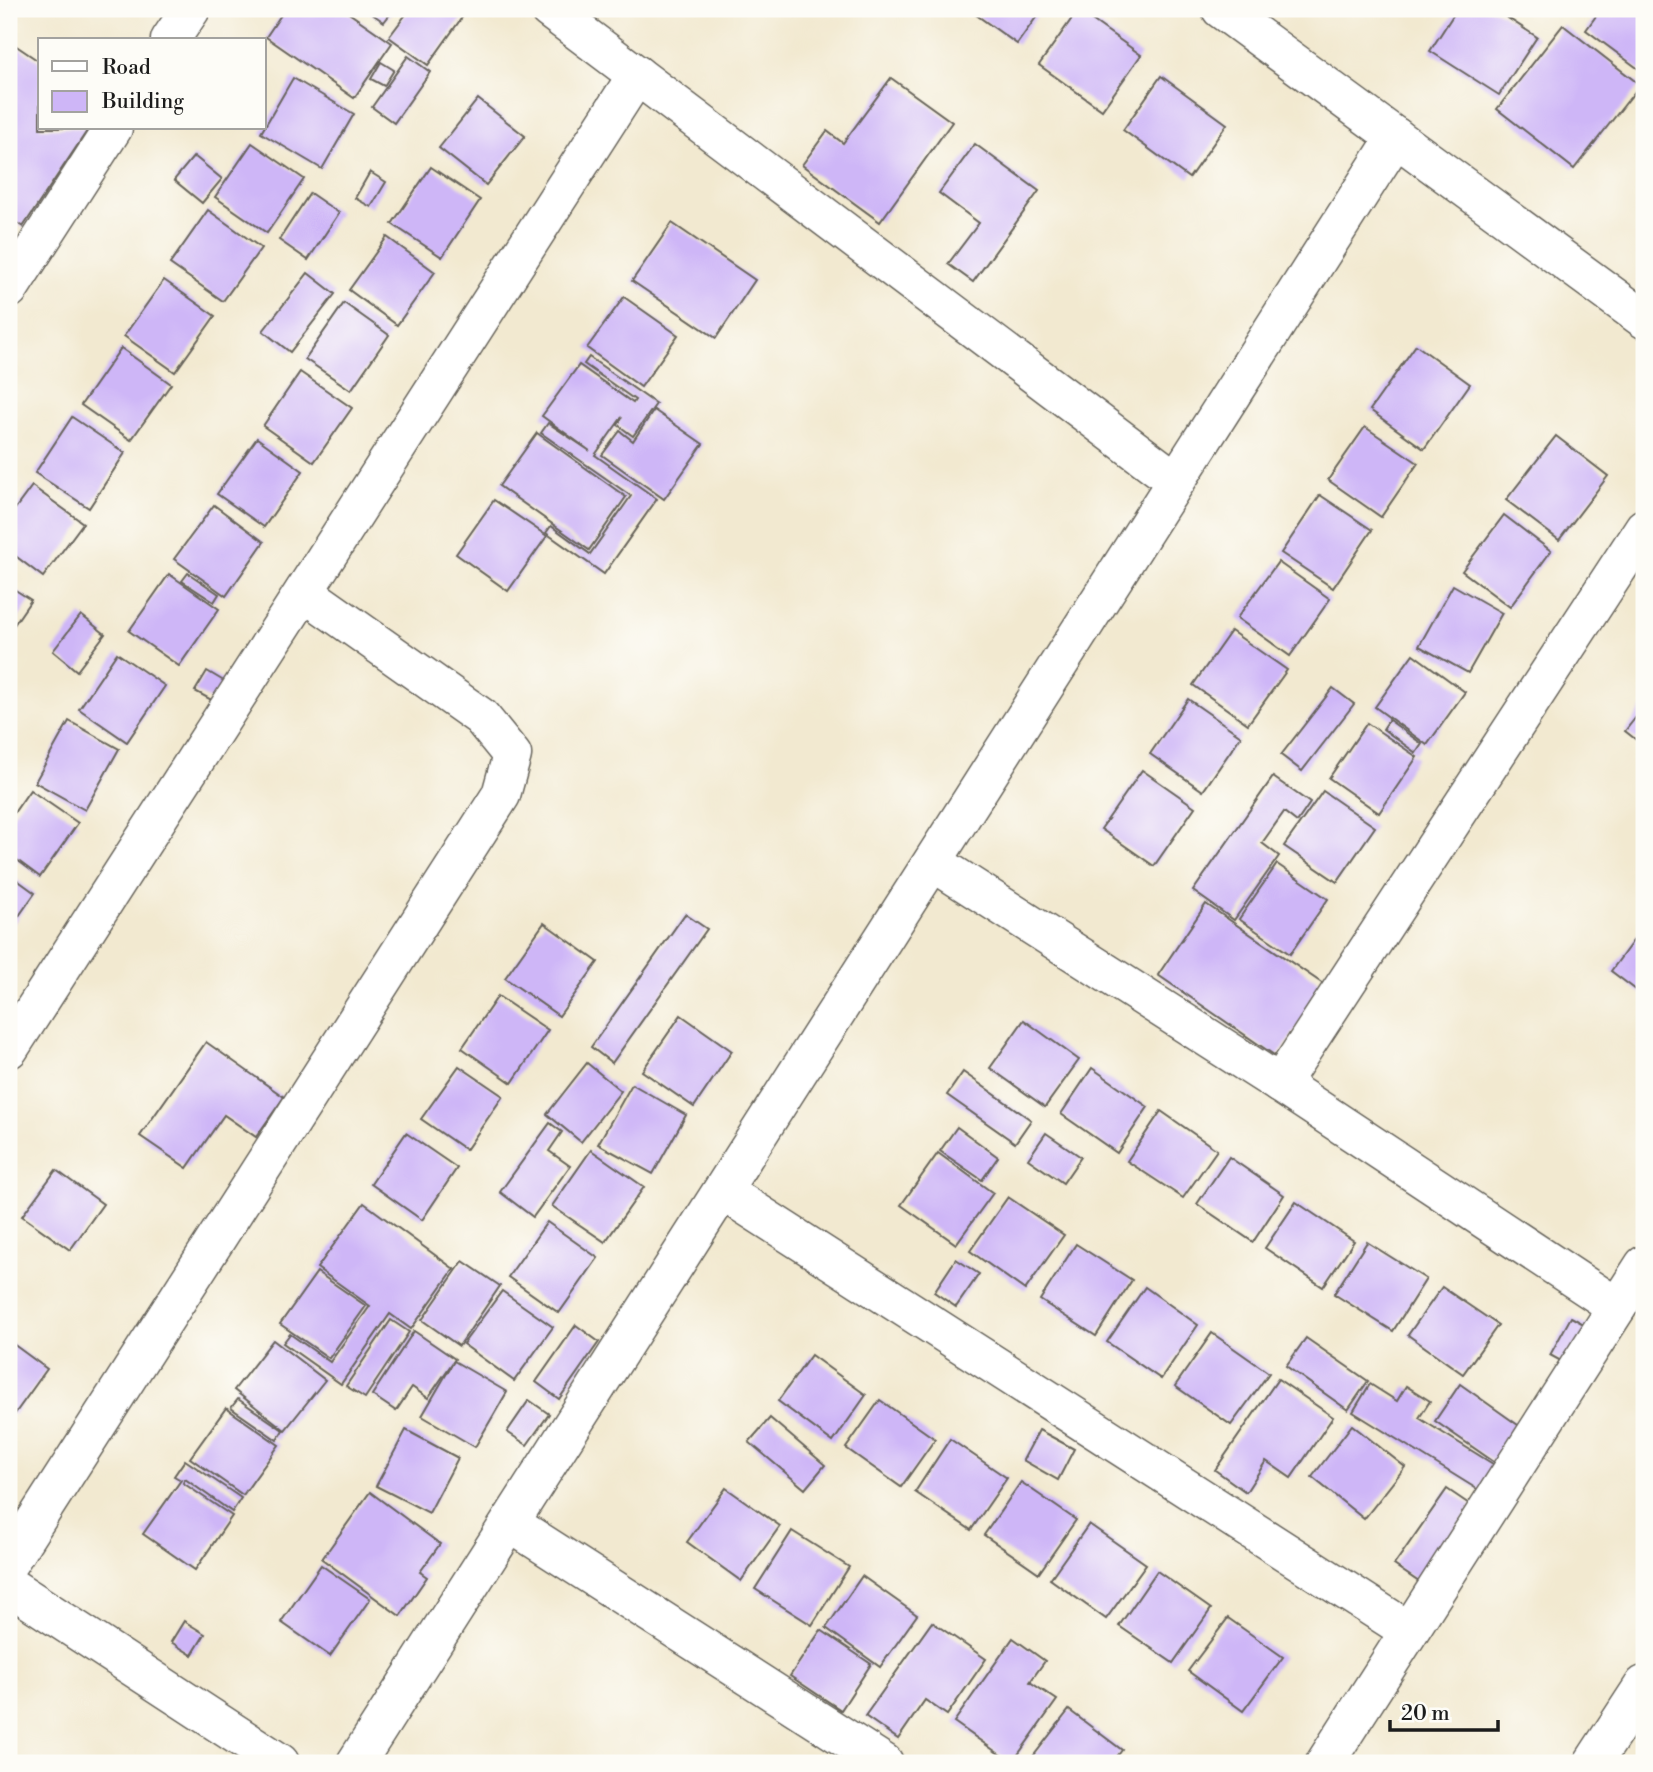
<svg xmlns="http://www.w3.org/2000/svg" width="1653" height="1772" font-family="'Libre Bodoni',serif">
	<rect width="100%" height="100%" fill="#fdfcf7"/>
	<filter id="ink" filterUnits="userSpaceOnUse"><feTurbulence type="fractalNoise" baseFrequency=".0143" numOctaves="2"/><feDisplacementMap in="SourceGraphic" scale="14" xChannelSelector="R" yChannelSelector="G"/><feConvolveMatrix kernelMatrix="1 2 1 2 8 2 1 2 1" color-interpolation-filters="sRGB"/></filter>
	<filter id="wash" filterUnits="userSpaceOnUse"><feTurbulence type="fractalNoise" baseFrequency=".00686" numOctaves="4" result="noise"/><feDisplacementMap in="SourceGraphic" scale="28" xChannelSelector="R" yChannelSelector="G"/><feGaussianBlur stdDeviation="1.57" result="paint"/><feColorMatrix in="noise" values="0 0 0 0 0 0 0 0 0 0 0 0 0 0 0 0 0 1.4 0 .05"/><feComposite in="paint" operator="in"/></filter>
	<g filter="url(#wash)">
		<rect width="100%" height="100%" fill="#f2e9d0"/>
		<g id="blocks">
			<g fill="#ceb6f7">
				<polygon points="285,9 343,9 392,43 354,98 266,37"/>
				<polygon points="365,9 394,9 384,22"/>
				<polygon points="410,9 468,9 428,65 389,37"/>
				<polygon points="968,9 1042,9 1017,44"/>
				<polygon points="1457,9 1494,9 1537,37 1499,95 1430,51"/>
				<polygon points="1601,9 1644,9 1644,73 1586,30"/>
				<polygon points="1078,10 1141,55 1102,110 1039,65"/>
				<polygon points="1563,25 1640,85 1574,169 1497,109"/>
				<polygon points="9,41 40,62 40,128 89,128 23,227 9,218"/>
				<polygon points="408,56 430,72 394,123 372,107"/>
				<polygon points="381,62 394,70 384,86 371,79"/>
				<polygon points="1161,76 1227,124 1189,178 1123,130"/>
				<polygon points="293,78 354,114 322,169 261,133"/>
				<polygon points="891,78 952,122 880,222 802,165 827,131 843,143"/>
				<polygon points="478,99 525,136 486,185 439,148"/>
				<polygon points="252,143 304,179 267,233 215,197"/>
				<polygon points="975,144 1039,191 973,282 948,264 979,223 939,193"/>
				<polygon points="194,156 222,179 202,203 174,180"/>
				<polygon points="431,167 480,200 442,257 392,224"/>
				<polygon points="370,172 386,182 371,207 355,198"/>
				<polygon points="310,193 339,213 308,260 279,240"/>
				<polygon points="208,210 261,248 223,301 170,264"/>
				<polygon points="672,223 755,280 716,338 632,281"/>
				<polygon points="387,237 435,272 397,325 349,290"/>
				<polygon points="308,273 335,294 290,352 263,331"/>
				<polygon points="164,280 215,316 175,372 124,336"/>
				<polygon points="624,297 678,335 641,387 587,348"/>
				<polygon points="344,303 389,335 351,390 305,359"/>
				<polygon points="1416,345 1470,384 1424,449 1370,410"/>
				<polygon points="121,348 171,384 131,440 81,405"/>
				<polygon points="589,357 656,404 633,436 618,425 622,417 595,455 657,499 604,574 546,533 551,526 590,554 631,496 541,433 548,423 590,451 542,416 579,365 633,403 635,400 584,364"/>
				<polygon points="300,372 352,408 314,462 263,426"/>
				<polygon points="654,410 703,444 664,499 602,455 620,431 633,441"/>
				<polygon points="72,417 125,453 89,508 35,473"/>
				<polygon points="1365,427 1418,463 1381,517 1328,480"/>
				<polygon points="537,433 626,497 589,550 499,486"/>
				<polygon points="1556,436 1608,476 1559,540 1506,500"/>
				<polygon points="257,438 303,471 264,527 217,494"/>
				<polygon points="32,486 83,523 43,577 9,551 9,517"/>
				<polygon points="1320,495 1372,530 1333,588 1281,553"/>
				<polygon points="494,500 547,536 508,591 456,554"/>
				<polygon points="214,505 264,542 226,596 174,559"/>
				<polygon points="1504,515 1551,551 1510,607 1462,571"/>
				<polygon points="1278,562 1330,599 1290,656 1237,618"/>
				<polygon points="188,573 219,594 214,602 182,581"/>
				<polygon points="169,574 219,609 179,666 129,631"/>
				<polygon points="1453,585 1502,613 1468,673 1419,646"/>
				<polygon points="9,586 31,600 9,632"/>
				<polygon points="81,615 105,634 77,671 53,651"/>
				<polygon points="1231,631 1287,670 1248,724 1193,685"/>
				<polygon points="117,653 165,686 127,742 79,709"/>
				<polygon points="1413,654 1465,692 1427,745 1375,707"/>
				<polygon points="207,671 227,683 215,702 195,691"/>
				<polygon points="1333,688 1354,704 1302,771 1281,755"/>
				<polygon points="1188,699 1241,736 1203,791 1150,754"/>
				<polygon points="1644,707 1644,746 1625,731"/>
				<polygon points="1389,720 1422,744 1416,753 1383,729"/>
				<polygon points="69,721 119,749 85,810 35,782"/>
				<polygon points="1367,723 1417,757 1379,813 1329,778"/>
				<polygon points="1142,770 1195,807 1154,866 1101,829"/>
				<polygon points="1273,777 1310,803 1297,822 1284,812 1262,843 1279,856 1234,920 1193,891"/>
				<polygon points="30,790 78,823 40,877 9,854 9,820"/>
				<polygon points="1323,791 1375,827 1337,882 1284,846"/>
				<polygon points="1277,864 1328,899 1290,954 1239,919"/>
				<polygon points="9,874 35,893 9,930"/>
				<polygon points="1206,904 1326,986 1277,1057 1158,975"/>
				<polygon points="685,914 707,929 612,1063 591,1047"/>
				<polygon points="544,923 598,962 559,1016 505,978"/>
				<polygon points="1644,926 1644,996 1611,971"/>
				<polygon points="498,996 548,1030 512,1083 462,1048"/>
				<polygon points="681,1015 732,1051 694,1107 642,1071"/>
				<polygon points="1024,1020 1079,1060 1045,1107 990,1068"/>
				<polygon points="206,1042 284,1097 256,1137 224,1115 187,1168 140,1136"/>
				<polygon points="587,1063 621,1091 581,1142 547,1114"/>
				<polygon points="459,1066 503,1096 466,1150 421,1119"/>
				<polygon points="1092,1068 1148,1107 1117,1153 1061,1114"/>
				<polygon points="963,1072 1031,1120 1015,1143 947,1095"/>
				<polygon points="632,1084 686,1115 653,1174 598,1144"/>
				<polygon points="1161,1111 1217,1150 1183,1198 1127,1161"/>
				<polygon points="550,1123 562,1132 549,1151 570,1166 533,1217 500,1192"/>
				<polygon points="957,1127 998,1157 982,1180 940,1151"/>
				<polygon points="406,1133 457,1168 422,1220 371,1184"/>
				<polygon points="1046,1133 1081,1157 1063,1183 1028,1159"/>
				<polygon points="591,1150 644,1187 605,1242 552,1206"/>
				<polygon points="938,1153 993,1193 956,1244 901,1205"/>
				<polygon points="1229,1157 1284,1195 1253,1242 1197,1204"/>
				<polygon points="56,1170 103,1204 70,1250 22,1216"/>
				<polygon points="1008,1197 1064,1235 1025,1290 970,1251"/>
				<polygon points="1296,1202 1354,1241 1323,1287 1265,1248"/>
				<polygon points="364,1203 454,1269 411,1329 390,1314 341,1384 283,1343 290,1334 330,1362 370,1306 317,1268"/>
				<polygon points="547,1222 598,1258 559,1313 508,1277"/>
				<polygon points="1367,1242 1426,1279 1393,1331 1334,1294"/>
				<polygon points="1076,1244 1132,1280 1096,1336 1040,1300"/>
				<polygon points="956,1259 979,1274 956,1307 934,1292"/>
				<polygon points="463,1261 500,1286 459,1346 422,1320"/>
				<polygon points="317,1272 366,1306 329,1358 280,1324"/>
				<polygon points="1145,1287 1198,1325 1161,1379 1107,1342"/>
				<polygon points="1442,1287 1498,1325 1463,1374 1408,1335"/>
				<polygon points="502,1291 553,1327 514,1381 463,1344"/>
				<polygon points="1571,1317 1591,1328 1570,1366 1550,1355"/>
				<polygon points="391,1320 409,1332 365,1398 346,1386"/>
				<polygon points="576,1325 599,1342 559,1399 536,1382"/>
				<polygon points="414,1331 455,1359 428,1398 412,1387 396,1411 372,1395"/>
				<polygon points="1212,1333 1269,1373 1231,1425 1175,1386"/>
				<polygon points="1306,1338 1368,1381 1348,1410 1286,1366"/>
				<polygon points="273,1340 325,1380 285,1430 234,1390"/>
				<polygon points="9,1341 47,1369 14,1415 9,1411"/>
				<polygon points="811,1355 866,1395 833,1442 778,1401"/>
				<polygon points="454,1361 507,1392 475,1447 422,1416"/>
				<polygon points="1278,1379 1333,1417 1291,1478 1266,1461 1246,1492 1215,1470"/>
				<polygon points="1370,1384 1397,1401 1406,1386 1430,1401 1419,1418 1501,1469 1485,1494 1353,1412"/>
				<polygon points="1460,1384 1525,1430 1500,1466 1435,1421"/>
				<polygon points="238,1399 283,1430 277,1440 231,1408"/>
				<polygon points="529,1400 549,1414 527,1445 507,1432"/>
				<polygon points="880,1400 935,1439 901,1487 846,1448"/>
				<polygon points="226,1408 279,1445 243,1495 190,1458"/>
				<polygon points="770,1418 825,1465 805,1489 749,1442"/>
				<polygon points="1352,1425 1405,1467 1364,1519 1312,1477"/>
				<polygon points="406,1430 458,1458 429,1513 376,1486"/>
				<polygon points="1039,1430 1074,1449 1058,1480 1023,1460"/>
				<polygon points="950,1439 1007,1478 971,1530 915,1492"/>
				<polygon points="185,1460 241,1498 232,1512 185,1479 183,1483 232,1516 195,1570 143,1534 181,1480 174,1476"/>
				<polygon points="1021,1482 1076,1520 1039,1573 984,1535"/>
				<polygon points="726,1488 780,1526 741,1581 687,1542"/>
				<polygon points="1447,1489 1472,1506 1419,1582 1394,1565"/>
				<polygon points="370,1492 440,1544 420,1572 427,1577 400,1616 322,1559"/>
				<polygon points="1089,1524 1146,1564 1106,1619 1050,1579"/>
				<polygon points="792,1531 849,1567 812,1625 755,1589"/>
				<polygon points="321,1565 370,1599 330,1656 281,1622"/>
				<polygon points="1157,1571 1211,1609 1173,1663 1119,1626"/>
				<polygon points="862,1576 917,1615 880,1667 826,1628"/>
				<polygon points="1228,1618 1283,1657 1243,1711 1188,1671"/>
				<polygon points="184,1621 205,1634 192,1655 171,1642"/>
				<polygon points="932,1622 986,1659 947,1715 925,1700 898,1739 865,1716"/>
				<polygon points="821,1630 871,1664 841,1710 790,1676"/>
				<polygon points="1013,1638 1045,1661 1030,1682 1057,1700 1012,1763 954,1722"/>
				<polygon points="1069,1710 1122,1750 1112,1763 1028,1763"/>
			</g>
		</g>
	</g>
	<g filter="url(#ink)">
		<use href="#blocks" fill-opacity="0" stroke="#67645b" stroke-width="2"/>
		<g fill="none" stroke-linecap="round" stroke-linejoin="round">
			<g stroke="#67645b" stroke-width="41">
				<g id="minor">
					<polyline points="549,9 1176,481"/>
					<polyline points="1221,9 1644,319"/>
					<polyline points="170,40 191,9"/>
					<polyline points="9,289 113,128"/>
					<polyline points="933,862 1280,1084 1617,1307"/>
					<polyline points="9,1049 637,75"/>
					<polyline points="1280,1084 1644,528"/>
					<polyline points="723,1191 1409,1631"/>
					<polyline points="510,1523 884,1763"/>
					<polyline points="9,1562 501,795 512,755 481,717 304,592"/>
					<polyline points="9,1586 280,1763"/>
					<polyline points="356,1763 1396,137"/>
					<polyline points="1325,1763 1644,1265"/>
				</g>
			</g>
			<g stroke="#67645b" stroke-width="41">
				<polyline id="major" points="1593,1763 1644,1685"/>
			</g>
			<use href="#minor" stroke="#fff" stroke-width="38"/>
			<use href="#major" stroke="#fff" stroke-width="38"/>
		</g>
	</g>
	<rect width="1653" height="1772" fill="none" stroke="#fdfcf7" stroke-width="35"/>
	<rect x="38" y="38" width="228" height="91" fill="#fdfcf7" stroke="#a3a29f" stroke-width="2"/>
	<rect x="52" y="61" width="35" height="10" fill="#ffffff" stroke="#a3a29f" stroke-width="2"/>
	<text x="102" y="74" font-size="21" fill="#1c1c1c">Road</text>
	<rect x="52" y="91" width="35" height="21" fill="#ceb6f7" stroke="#a3a29f" stroke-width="2"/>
	<text x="102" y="108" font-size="21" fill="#1c1c1c">Building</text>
	<path d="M1390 1720v10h108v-10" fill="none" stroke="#1c1c1c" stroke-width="3.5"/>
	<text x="1401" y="1720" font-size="21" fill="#1c1c1c" stroke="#fdfcf7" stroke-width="5" paint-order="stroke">20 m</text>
</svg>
